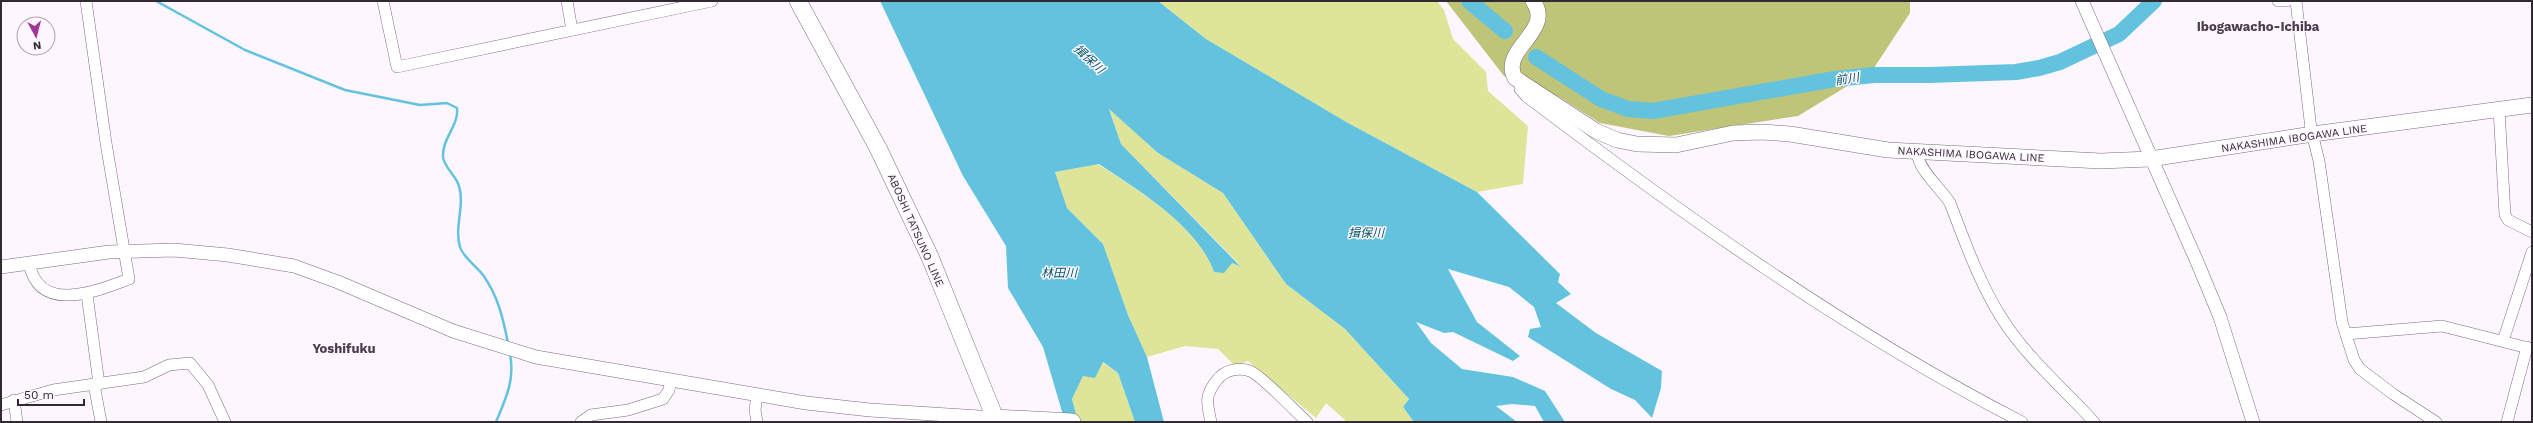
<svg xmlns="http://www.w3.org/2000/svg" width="2533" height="423" font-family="'Work Sans','Noto Sans JP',sans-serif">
	<rect width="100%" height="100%" fill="#fdf6fe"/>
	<g fill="#dee599">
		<polygon points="1158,1 1437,1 1444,10 1453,39 1486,72 1488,91 1528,126 1523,184 1477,192 1348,123 1206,39"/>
		<path d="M1109 108 1158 153 1223 193 1286 284 1345 329 1409 399 1403 407 1414 422H1347L1326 403 1316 418 1248 361 1235 366 1218 349 1185 346 1147 357 1128 315 1103 244 1067 208 1055 172 1098 164C1138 190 1198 226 1214 272L1232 263 1240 265 1121 144Z"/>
		<polygon points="1102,362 1118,373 1135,422 1078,422 1072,399 1083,376"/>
	</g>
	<polygon fill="#bec478" points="1446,1 1910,1 1910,13 1872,71 1798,116 1669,136 1600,123 1559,97 1504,76"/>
	<path fill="#63c3de" d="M880 1H1158L1206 39 1348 123 1477 192 1560 274 1558 282 1571 294 1556 303 1596 333 1662 371 1661 388 1652 418 1635 400 1611 389 1528 337 1530 329 1541 327 1534 307 1509 287 1448 269 1477 322 1520 356 1513 361 1453 332 1444 333 1416 322 1431 343 1462 369 1513 377 1545 391 1565 422H1544L1535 406 1512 404 1496 406 1517 422H1414L1403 407 1409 399 1345 329 1286 284 1223 193 1158 153 1109 109 1121 144 1240 266 1232 263 1224 273 1214 272C1198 226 1138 190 1099 164L1055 172 1067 208 1103 244 1128 315 1147 357 1164 422H1135L1118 373 1103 362 1095 378 1083 376 1072 399 1078 422H1065L1043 347 1008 288 1006 246 963 176Z"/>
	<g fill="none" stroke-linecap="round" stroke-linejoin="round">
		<g stroke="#63c3de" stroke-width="2.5">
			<path d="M156 1 245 50 345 90 420 105 447 103 457 108C459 126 442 138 443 157 444 167 456 176 459 186 465 206 454 227 460 247 463 257 476 266 483 275 498 296 503 318 508 343"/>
			<path d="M496 422C506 398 515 380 510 354"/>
		</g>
		<g stroke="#63c3de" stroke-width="16">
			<polyline points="1469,1 1505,31"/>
			<polyline points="1536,57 1601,99 1628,109 1653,111 1835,79 1874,75 1929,75 2016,72 2039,68 2060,62 2119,34 2154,1"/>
		</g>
		<g stroke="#7a6a7d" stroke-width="12">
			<g id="minor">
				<polyline points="383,1 397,67 712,1"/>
				<polyline points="567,1 572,30"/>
				<polyline points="2278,1 2287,1"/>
				<polyline points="2296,1 2311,129 2319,161 2342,322 2354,360 2360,369 2393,394 2436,422"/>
				<path d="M1522 84 1520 89 1526 96C1683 215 1847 332 2022 422"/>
				<polyline points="2499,109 2505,215 2508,220 2532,232"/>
				<path d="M1918 153C1916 167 1942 190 1950 203 1965 242 1979 282 2001 317 2026 357 2063 388 2094 422"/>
				<path d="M29 263C39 315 97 291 129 279L106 143 86 1"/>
				<polyline points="87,294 99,384"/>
				<polyline points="2346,334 2442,326 2532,349"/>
				<polyline points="2503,341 2532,252"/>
				<polyline points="94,384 101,422"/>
				<polyline points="14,400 17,422"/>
				<polyline points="1,405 53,390 144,377 169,365 190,363 208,385 225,422"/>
				<polyline points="581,422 591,415 628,410 663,399 669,390 671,381"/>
				<polyline points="757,422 755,410 757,395"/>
				<path d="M1211 422C1207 403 1204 396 1217 380 1224 370 1239 367 1250 371 1262 376 1296 412 1307 422"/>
				<polyline points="2507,422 2527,347"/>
			</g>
		</g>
		<g stroke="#7a6a7d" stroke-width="14">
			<g id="tertiary">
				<polyline points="2082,1 2198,264 2220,317 2253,422"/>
				<polyline points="1,267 109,252 174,250 228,255 294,266 338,282 453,331 536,357 806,403 870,410 995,418"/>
			</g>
		</g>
		<g stroke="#7a6a7d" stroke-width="16">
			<path id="secondary" d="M1533 1C1555 31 1499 49 1515 78L1596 131 1617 140 1637 144 1676 145 1733 133 1762 132 1790 134 1888 150 2101 161 2150 159 2313 134 2532 105"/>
		</g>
		<g stroke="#7a6a7d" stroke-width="18">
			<polyline id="primary" points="798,1 878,148 930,257 995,418 1072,422"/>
		</g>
		<use href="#minor" stroke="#fff" stroke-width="11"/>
		<use href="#tertiary" stroke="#fff" stroke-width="13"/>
		<use href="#secondary" stroke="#fff" stroke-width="15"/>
		<use href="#primary" stroke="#fff" stroke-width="17"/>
	</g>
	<g text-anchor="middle" stroke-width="3" stroke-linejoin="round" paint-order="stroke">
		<g font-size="11" fill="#312a32" stroke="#fdf6fe">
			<text transform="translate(2294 138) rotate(-8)" y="4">NAKASHIMA IBOGAWA LINE</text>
			<text transform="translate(1971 154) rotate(3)" y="4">NAKASHIMA IBOGAWA LINE</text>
			<text transform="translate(916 230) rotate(66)" y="4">ABOSHI TATSUNO LINE</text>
		</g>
		<g font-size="12" font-style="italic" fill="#00576a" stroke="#fdf6fe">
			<text transform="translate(1089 59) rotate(43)" y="4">揖保川</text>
			<text transform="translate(1847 79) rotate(-9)" y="4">前川</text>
			<text x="1366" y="237">揖保川</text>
			<text x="1059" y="277">林田川</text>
		</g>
		<g font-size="13" font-weight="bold" fill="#4b3d4e" stroke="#fdf6fe">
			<text x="2258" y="31">Ibogawacho-Ichiba</text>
			<text x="344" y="353">Yoshifuku</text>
		</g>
	</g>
	<rect width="2533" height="423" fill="none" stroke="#312a32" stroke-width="4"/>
	<g transform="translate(36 36) rotate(173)"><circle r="19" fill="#fdf6fe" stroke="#aba4ac"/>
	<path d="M0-3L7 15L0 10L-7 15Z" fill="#9f3799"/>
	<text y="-6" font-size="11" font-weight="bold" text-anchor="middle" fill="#312a32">N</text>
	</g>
	<path d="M18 399v6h66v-6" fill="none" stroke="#312a32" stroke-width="2"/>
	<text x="24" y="399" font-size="12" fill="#312a32" stroke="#fdf6fe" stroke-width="3" paint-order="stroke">50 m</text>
</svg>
